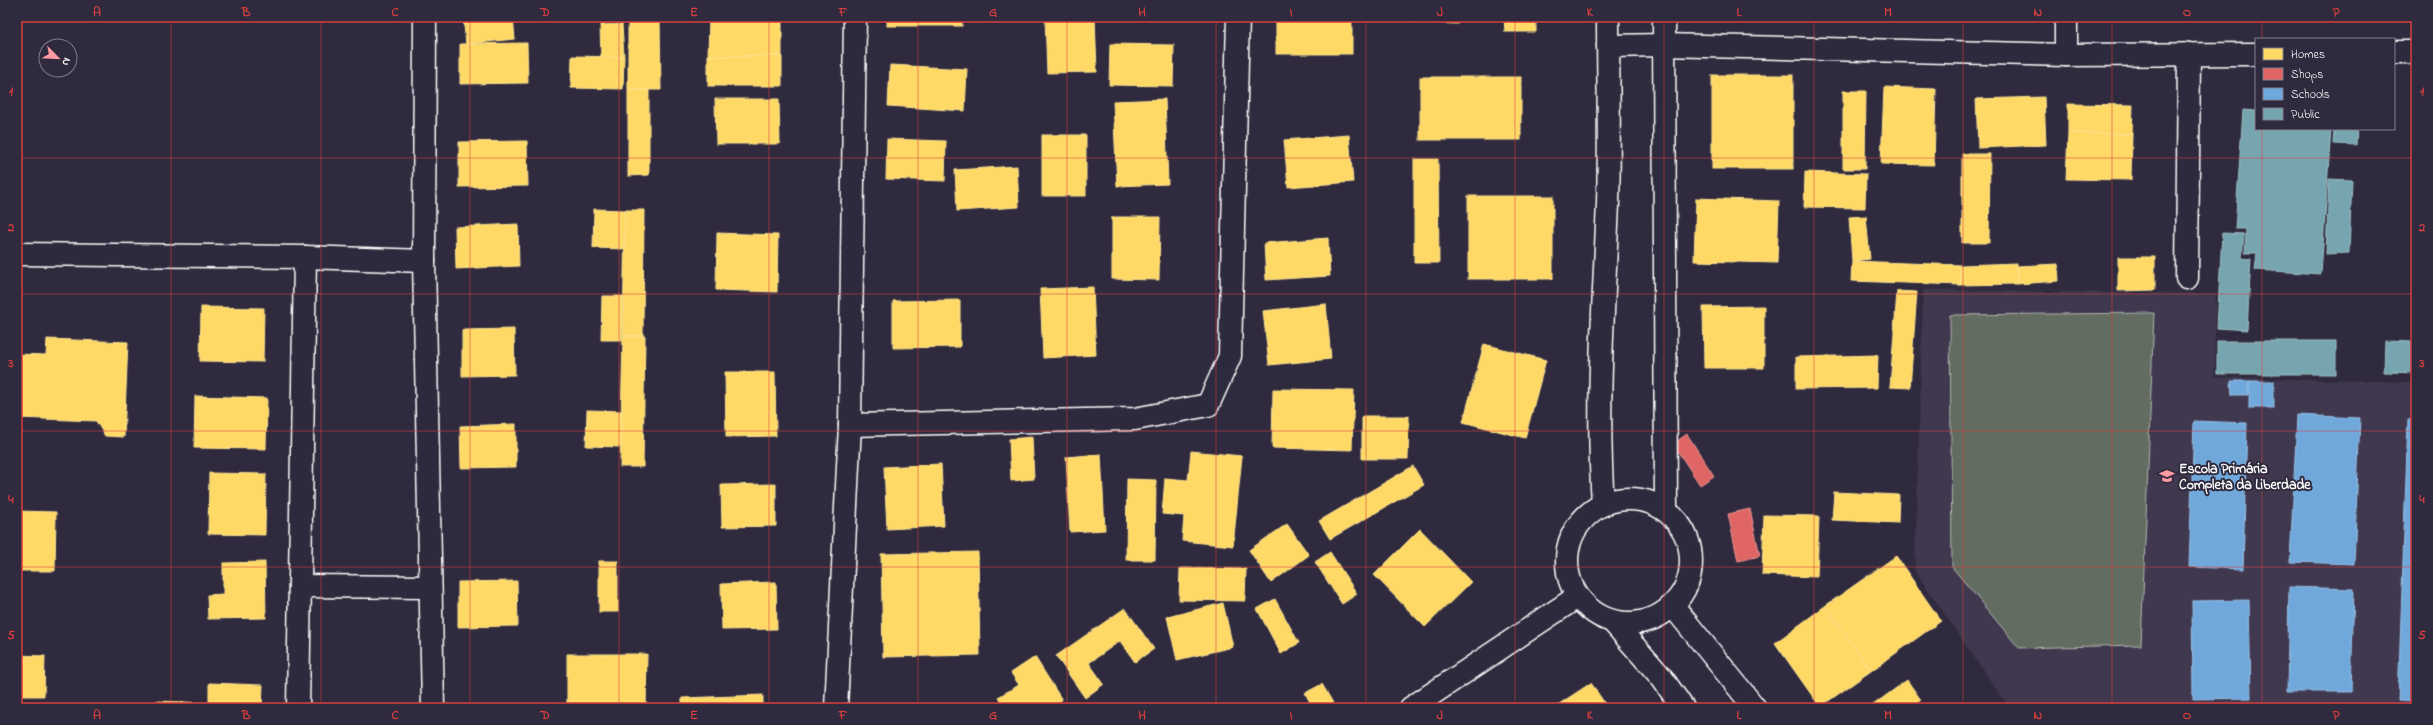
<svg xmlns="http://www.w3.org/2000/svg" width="2433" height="725" font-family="'Indie Flower',sans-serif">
	<rect width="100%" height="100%" fill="#2f2a3d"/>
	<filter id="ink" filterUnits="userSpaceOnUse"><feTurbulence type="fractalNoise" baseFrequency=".025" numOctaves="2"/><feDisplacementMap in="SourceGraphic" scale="8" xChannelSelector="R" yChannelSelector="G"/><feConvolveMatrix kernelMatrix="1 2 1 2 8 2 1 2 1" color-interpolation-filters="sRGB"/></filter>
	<g filter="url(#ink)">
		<polygon fill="#3f394f" points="1923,290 2216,294 2214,377 2416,382 2416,708 2009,708 1915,571"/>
		<polygon fill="#636c60" stroke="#b1b6b0" points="2154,313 2141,645 2019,648 1952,567 1950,315"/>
		<g fill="#ffd966" stroke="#ffe494">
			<polygon points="463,17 513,17 515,39 466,44"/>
			<polygon points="628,17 660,17 661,90 628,90"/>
			<polygon points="709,17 782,17 782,56 708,56"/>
			<rect x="887" y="17" width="75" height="9"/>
			<polygon points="1006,17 1037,17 1037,18 1006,19"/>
			<polygon points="1045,17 1095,17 1097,72 1047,73"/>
			<rect x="1276" y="17" width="76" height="37"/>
			<polygon points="1415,17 1458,17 1458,24 1414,22"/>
			<polygon points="1504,17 1536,17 1536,32 1505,32"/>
			<polygon points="622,24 624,57 601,58 600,25"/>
			<polygon points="527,43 528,83 460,84 460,44"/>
			<polygon points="1110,44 1174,45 1173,86 1109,85"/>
			<polygon points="572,56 624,57 623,89 571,88"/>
			<rect x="708" y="56" width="74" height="30"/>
			<polygon points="890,65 967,69 965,111 888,106"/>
			<rect x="1712" y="75" width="81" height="94"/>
			<rect x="1420" y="77" width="101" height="63"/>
			<polygon points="1884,87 1936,89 1934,165 1881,164"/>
			<polygon points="628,90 649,90 649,175 628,176"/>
			<polygon points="1843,91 1866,91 1865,169 1843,169"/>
			<polygon points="2044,97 2046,145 1978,148 1976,99"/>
			<polygon points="715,99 779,99 780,144 716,144"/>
			<polygon points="1165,99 1168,184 1117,186 1113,101"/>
			<polygon points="2068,104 2133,105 2132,134 2068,133"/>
			<polygon points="2068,133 2132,134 2131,180 2066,179"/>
			<rect x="1042" y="135" width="44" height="61"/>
			<polygon points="1349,135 1353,182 1288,187 1284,140"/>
			<polygon points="887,139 946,141 945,181 886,179"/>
			<polygon points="527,141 528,186 459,187 459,142"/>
			<polygon points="1962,154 1990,154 1989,243 1962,243"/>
			<polygon points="1414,159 1438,159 1439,263 1414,263"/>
			<polygon points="1017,166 1019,207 957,211 955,170"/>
			<polygon points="1805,172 1866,174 1865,208 1804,207"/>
			<rect x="1468" y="196" width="85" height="83"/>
			<polygon points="1696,198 1779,201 1777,263 1694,261"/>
			<polygon points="594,209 625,210 624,249 593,248"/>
			<polygon points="625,210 644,210 643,336 623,336"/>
			<polygon points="1866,216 1870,259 1852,261 1849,217"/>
			<polygon points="1112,217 1160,217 1159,280 1112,279"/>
			<polygon points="518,224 519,266 456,269 455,227"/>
			<polygon points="717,233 778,235 777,292 716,290"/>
			<polygon points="1328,238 1330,276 1266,280 1264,243"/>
			<polygon points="2118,257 2155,257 2155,290 2118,291"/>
			<polygon points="1852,261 1961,265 1960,285 1851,281"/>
			<polygon points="2017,263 2017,284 1960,285 1961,265"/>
			<polygon points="2058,264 2059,281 2017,284 2017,266"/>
			<polygon points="1093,287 1096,355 1043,358 1040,289"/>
			<polygon points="1897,291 1917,292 1910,388 1890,387"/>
			<polygon points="602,296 623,296 622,340 601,340"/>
			<polygon points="960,300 960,347 893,348 893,301"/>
			<polygon points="1326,304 1331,359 1269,365 1263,311"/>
			<polygon points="1764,306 1764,368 1704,368 1703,307"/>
			<polygon points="201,307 264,308 263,362 200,361"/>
			<polygon points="514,329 515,375 462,376 462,330"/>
			<polygon points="623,336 645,336 643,467 620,467"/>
			<polygon points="47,339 128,342 124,437 105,436 96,421 17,418 17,354 46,355"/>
			<polygon points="1484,344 1546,360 1525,438 1463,422"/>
			<polygon points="1878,355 1877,388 1796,389 1796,357"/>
			<polygon points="725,372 775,372 776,436 726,437"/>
			<polygon points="1273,389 1354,390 1352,450 1272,448"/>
			<polygon points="195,396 267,398 266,449 194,448"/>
			<polygon points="587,410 622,411 621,447 586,446"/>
			<polygon points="1362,416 1409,416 1408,459 1362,459"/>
			<polygon points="516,424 516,467 461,468 460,426"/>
			<polygon points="1032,437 1034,479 1011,481 1009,439"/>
			<polygon points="1191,451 1242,456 1233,546 1182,541 1184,516 1162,514 1165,478 1188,480"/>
			<polygon points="1101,454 1105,530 1070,532 1066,457"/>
			<polygon points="941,464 944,526 887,529 884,467"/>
			<polygon points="1413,466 1424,485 1330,539 1319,521"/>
			<polygon points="209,473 266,474 265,535 208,534"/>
			<polygon points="1127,479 1156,480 1155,560 1126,560"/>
			<polygon points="776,484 776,526 722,527 721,485"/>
			<polygon points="1834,492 1899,495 1898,523 1832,520"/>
			<polygon points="17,511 56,512 55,571 17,571"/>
			<polygon points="1764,515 1819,516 1817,577 1762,575"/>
			<polygon points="1287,524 1309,555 1271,583 1249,550"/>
			<polygon points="1420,529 1471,582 1425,627 1374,575"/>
			<polygon points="978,552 980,655 883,657 881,554"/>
			<polygon points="1330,552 1357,594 1342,604 1315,562"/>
			<polygon points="1896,556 1941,621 1871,671 1825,606"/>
			<rect x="599" y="561" width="19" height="51"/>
			<polygon points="265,562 266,618 208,619 207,595 223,594 223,563"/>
			<polygon points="1180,568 1246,569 1245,601 1179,600"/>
			<polygon points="517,581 518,626 458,627 458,582"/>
			<polygon points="776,582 777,629 722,630 721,584"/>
			<polygon points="1275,599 1299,643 1281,654 1257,609"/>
			<polygon points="1223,603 1233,647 1177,660 1167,617"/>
			<polygon points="1825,606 1871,671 1820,707 1775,643"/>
			<polygon points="1125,608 1154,649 1135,662 1120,641 1089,663 1104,684 1085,698 1056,656"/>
			<polygon points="567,654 647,654 646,708 567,708"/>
			<polygon points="17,655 45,656 44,696 17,696"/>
			<polygon points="1035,657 1062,700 1049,708 1005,708 998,697 1019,685 1011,673"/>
			<polygon points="1907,680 1921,700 1910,708 1869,708"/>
			<polygon points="209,683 263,685 262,708 156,708 156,701 209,703"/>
			<polygon points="1591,683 1608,708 1553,708"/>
			<polygon points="1322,684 1333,703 1325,708 1313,708 1305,693"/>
			<polygon points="763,695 763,708 682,708 682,698"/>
		</g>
		<g fill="#e06666" stroke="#e99494">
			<polygon points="1687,434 1714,476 1700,485 1673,444"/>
			<polygon points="1750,509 1760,556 1738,561 1728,514"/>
		</g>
		<g fill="#6fa8dc" stroke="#9ac2e6">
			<polygon points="2231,381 2249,381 2248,395 2232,395"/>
			<rect x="2249" y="381" width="25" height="27"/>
			<polygon points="2297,415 2360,418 2354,564 2290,562"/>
			<polygon points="2408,420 2416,420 2416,702 2398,701"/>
			<polygon points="2194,421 2247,423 2243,569 2189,567"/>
			<polygon points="2289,587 2354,589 2351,692 2287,692"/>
			<polygon points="2249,600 2251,698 2193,699 2192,601"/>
		</g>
		<g fill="#76a5af" stroke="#9fc0c7">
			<polygon points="2243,110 2256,111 2256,129 2331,129 2321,274 2255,270 2257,253 2245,253 2246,229 2235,229"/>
			<polygon points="2334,129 2357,129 2356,145 2333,144"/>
			<polygon points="2329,179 2352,180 2349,253 2326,254"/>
			<polygon points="2222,233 2244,234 2242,258 2251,259 2247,330 2217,328"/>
			<rect x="2217" y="341" width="119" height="33"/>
			<polygon points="2385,341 2416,342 2416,373 2384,372"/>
		</g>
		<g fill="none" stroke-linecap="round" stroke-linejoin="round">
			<g stroke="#fff" stroke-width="25">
				<g id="street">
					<polyline points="425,17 424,261 433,708"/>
					<polyline points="1608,46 1664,45 2066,55 2256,54"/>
					<polyline points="2394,52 2416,52"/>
					<polyline points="2066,55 2066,17"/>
					<polyline points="17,254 305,257 424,261"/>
					<polyline points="2187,278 2189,54"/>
					<polyline points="850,425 1135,419 1208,405 1230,356 1238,17"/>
					<polyline points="300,586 430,587"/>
					<polyline points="298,708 305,257"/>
					<polyline points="836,708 850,425 855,17"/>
					<polyline points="1411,708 1577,597"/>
				</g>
			</g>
			<g stroke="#fff" stroke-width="25">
				<g id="secondary">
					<polyline points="1664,17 1666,510"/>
					<circle cx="1629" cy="561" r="62"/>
					<path d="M1603 504C1596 403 1604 302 1608 202 1610 140 1608 78 1608 17"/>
					<polyline points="1673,606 1755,708"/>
					<polyline points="1613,622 1662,678 1683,708"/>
				</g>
			</g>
			<use href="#street" stroke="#2f2a3d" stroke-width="22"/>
			<use href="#secondary" stroke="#2f2a3d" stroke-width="22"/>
		</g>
	</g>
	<path fill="none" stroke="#da3e3e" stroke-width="1" stroke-opacity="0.55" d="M171 17V708M321 17V708M470 17V708M619 17V708M769 17V708M918 17V708M1067 17V708M1216 17V708M1366 17V708M1515 17V708M1664 17V708M1814 17V708M1963 17V708M2112 17V708M2262 17V39M2262 129V708M17 158H2416M17 294H2416M17 431H2416M17 567H2416"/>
	<defs>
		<g id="school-bare" transform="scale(1.2)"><path d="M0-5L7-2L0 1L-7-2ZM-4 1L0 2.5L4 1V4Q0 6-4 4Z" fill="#ff9aa2" stroke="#2f2a3d" stroke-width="2.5" paint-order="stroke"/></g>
	</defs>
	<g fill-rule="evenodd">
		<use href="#school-bare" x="2167" y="476"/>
	</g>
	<g text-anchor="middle" stroke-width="4" stroke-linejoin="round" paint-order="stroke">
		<g font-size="14" font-weight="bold" fill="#fff" stroke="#2f2a3d" text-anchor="start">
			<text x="2179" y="473">Escola Primária<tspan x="2179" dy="16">Completa da Liberdade</tspan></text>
		</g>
	</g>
	<rect width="2433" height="725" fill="none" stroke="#2f2a3d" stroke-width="44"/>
	<rect x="2255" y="38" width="140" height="92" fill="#2f2a3d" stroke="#827f8b"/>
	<rect x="2263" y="48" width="20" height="12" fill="#ffd966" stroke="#827f8b"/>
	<text x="2291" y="58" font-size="12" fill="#ffffff">Homes</text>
	<rect x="2263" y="68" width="20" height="12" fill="#e06666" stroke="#827f8b"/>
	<text x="2291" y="78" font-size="12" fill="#ffffff">Shops</text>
	<rect x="2263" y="88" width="20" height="12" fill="#6fa8dc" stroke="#827f8b"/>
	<text x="2291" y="98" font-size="12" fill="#ffffff">Schools</text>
	<rect x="2263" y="108" width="20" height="12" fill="#76a5af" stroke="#827f8b"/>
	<text x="2291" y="118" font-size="12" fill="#ffffff">Public</text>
	<g transform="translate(58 58) rotate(114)"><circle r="19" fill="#2f2a3d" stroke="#827f8b"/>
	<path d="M0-3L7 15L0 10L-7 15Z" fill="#ff9aa2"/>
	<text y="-6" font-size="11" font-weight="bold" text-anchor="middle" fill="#ffffff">N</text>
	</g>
	<rect x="22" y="22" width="2389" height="681" fill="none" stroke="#da3e3e" stroke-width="1.5"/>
	<g font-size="13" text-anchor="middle" font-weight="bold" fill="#da3e3e">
		<text x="97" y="16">A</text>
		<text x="246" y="16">B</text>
		<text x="395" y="16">C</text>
		<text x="545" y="16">D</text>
		<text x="694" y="16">E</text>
		<text x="843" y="16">F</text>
		<text x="993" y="16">G</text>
		<text x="1142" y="16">H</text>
		<text x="1291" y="16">I</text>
		<text x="1440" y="16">J</text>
		<text x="1590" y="16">K</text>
		<text x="1739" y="16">L</text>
		<text x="1888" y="16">M</text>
		<text x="2038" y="16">N</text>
		<text x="2187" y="16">O</text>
		<text x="2336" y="16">P</text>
		<text x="11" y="95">1</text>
		<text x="2422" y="95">1</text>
		<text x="11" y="231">2</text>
		<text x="2422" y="231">2</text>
		<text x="11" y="367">3</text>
		<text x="2422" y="367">3</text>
		<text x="11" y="503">4</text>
		<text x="2422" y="503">4</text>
		<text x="11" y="639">5</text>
		<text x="2422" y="639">5</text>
		<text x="97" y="719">A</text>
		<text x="246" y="719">B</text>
		<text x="395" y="719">C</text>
		<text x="545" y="719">D</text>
		<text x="694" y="719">E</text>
		<text x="843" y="719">F</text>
		<text x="993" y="719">G</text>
		<text x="1142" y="719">H</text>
		<text x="1291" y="719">I</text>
		<text x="1440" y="719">J</text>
		<text x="1590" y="719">K</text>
		<text x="1739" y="719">L</text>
		<text x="1888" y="719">M</text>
		<text x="2038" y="719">N</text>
		<text x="2187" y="719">O</text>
		<text x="2336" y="719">P</text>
	</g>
</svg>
